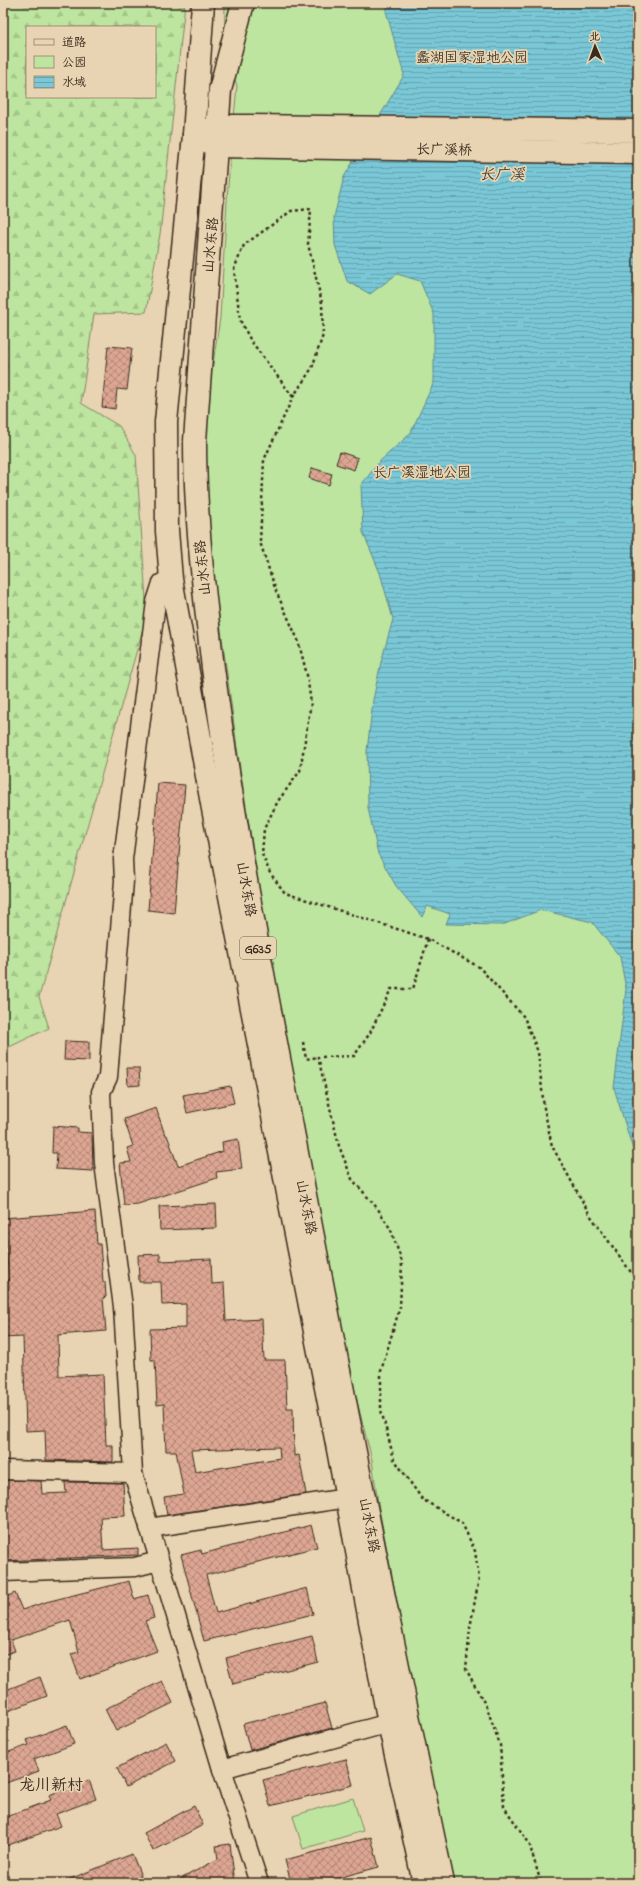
<svg xmlns="http://www.w3.org/2000/svg" width="641" height="1886" font-family="'Indie Flower','LXGW WenKai TC',sans-serif">
	<defs>
		<pattern id="forest-firs" width="22" height="20" patternUnits="userSpaceOnUse"><rect width="22" height="20" fill="#bde5a0"/><path d="M5 1l3.5 6h-7zM16 11l3.5 6h-7z" fill="#a3c589"/></pattern>
		<pattern id="water-rules" width="6" height="5" patternUnits="userSpaceOnUse"><rect width="6" height="5" fill="#7ac8d7"/><path d="M0 2.5h6" fill="none" stroke="#65a3ae"/></pattern>
		<pattern id="building-cross-hatch" width="8" height="8" patternUnits="userSpaceOnUse"><rect width="8" height="8" fill="#dca692"/><path d="M0 0l8 8M0 8l8-8" fill="none" stroke="#b48777"/></pattern>
	</defs>
	<rect width="100%" height="100%" fill="#e8d4b2"/>
	<filter id="ink" filterUnits="userSpaceOnUse"><feTurbulence type="fractalNoise" baseFrequency=".025" numOctaves="2"/><feDisplacementMap in="SourceGraphic" scale="8" xChannelSelector="R" yChannelSelector="G"/><feConvolveMatrix kernelMatrix="1 2 1 2 8 2 1 2 1" color-interpolation-filters="sRGB"/></filter>
	<g filter="url(#ink)">
		<g fill="#bde5a0" stroke="#7c885f">
			<polygon points="225,3 638,3 638,1883 451,1883 378,1503 372,1460 351,1378 272,969 240,768 208,536 205,453 210,384 220,318 228,185 237,85 224,57"/>
			<polygon points="353,1798 363,1831 303,1849 293,1816"/>
		</g>
		<path fill="url(#forest-firs)" stroke="#7c885f" fill-rule="evenodd" d="M3 3H185L160 234 146 312 94 314 81 403 119 426 136 455 147 614 39 997 49 1028 5 1049 3 1053ZM27 27H155V97H27Z"/>
		<polygon fill="url(#water-rules)" stroke="#61898d" points="389,3 638,3 638,1160 634,1153 614,1088 626,989 620,957 592,922 541,910 502,925 446,924 450,914 427,906 422,917 396,886 378,854 368,808 367,751 373,700 381,662 393,619 380,573 363,532 361,485 380,461 410,434 434,382 434,314 420,281 397,274 370,294 347,281 335,245 334,217 344,177 404,75 386,11"/>
		<g fill="url(#building-cross-hatch)" stroke="#3b2a1e" fill-rule="evenodd">
			<polygon points="108,346 132,348 127,390 117,389 115,409 102,407"/>
			<polygon points="340,452 358,458 354,470 336,464"/>
			<polygon points="312,468 332,474 329,485 309,478"/>
			<polygon points="158,783 185,785 174,913 148,910"/>
			<polygon points="65,1041 89,1042 89,1061 64,1060"/>
			<polygon points="127,1068 139,1068 140,1085 128,1086"/>
			<polygon points="230,1086 234,1103 187,1113 183,1095"/>
			<polygon points="156,1108 165,1135 167,1135 178,1166 223,1151 222,1142 238,1139 242,1169 216,1172 217,1178 138,1204 124,1205 120,1163 131,1162 127,1148 133,1146 124,1119"/>
			<polygon points="53,1126 78,1128 78,1132 92,1133 93,1171 56,1169 57,1153 52,1153"/>
			<polygon points="216,1204 217,1228 160,1230 159,1206"/>
			<polygon points="95,1211 97,1244 100,1244 103,1282 105,1282 106,1297 103,1298 106,1331 58,1335 59,1376 103,1374 106,1445 113,1445 113,1462 46,1460 45,1430 26,1431 23,1337 3,1338 3,1289 9,1289 6,1237 3,1237 3,1218"/>
			<path d="M160 1254V1261L211 1259 212 1284 224 1283 226 1321 262 1319 264 1360H285L287 1408H293L294 1456 299 1455 306 1494 167 1515 164 1497 184 1494 176 1451H166L164 1404 157 1405 155 1360H151L150 1329 186 1328V1304L162 1305 161 1282H139L138 1255ZM279 1447 280 1458 195 1472 191 1450Z"/>
			<polygon points="3,1480 41,1481 42,1494 66,1493 65,1482 123,1483 125,1516 101,1517 103,1550 138,1548 138,1555 3,1561"/>
			<polygon points="311,1525 317,1547 206,1575 216,1613 307,1588 313,1614 204,1641 181,1555 201,1550 202,1554"/>
			<polygon points="129,1581 134,1599 148,1595 154,1618 145,1621 157,1651 80,1679 71,1654 79,1652 70,1620 11,1640 15,1651 3,1655 3,1598 15,1593 22,1610 46,1602"/>
			<polygon points="312,1636 318,1662 233,1684 226,1658"/>
			<polygon points="40,1677 47,1696 3,1713 3,1691"/>
			<polygon points="162,1681 173,1703 116,1731 105,1709"/>
			<polygon points="325,1703 332,1728 250,1750 243,1724"/>
			<polygon points="67,1725 74,1744 34,1759 39,1771 3,1784 3,1754 29,1745 27,1740"/>
			<polygon points="166,1742 176,1761 126,1787 117,1768"/>
			<polygon points="346,1759 353,1785 270,1806 263,1780"/>
			<polygon points="89,1780 96,1799 56,1814 61,1826 3,1847 3,1818 51,1800 49,1795"/>
			<polygon points="194,1806 203,1825 153,1851 144,1833"/>
			<polygon points="371,1837 379,1867 319,1883 291,1883 285,1860"/>
			<polygon points="230,1844 235,1883 173,1883 218,1859 216,1846"/>
			<polygon points="132,1854 141,1876 124,1883 60,1883"/>
		</g>
		<g fill="none" stroke-linecap="round" stroke-linejoin="round">
			<g stroke="#3b2a1e" stroke-width="21">
				<g id="minor">
					<polyline points="171,579 162,583 156,602 123,859 124,881 108,1077 101,1092 104,1163 123,1307 133,1473 222,1769 259,1883"/>
					<polyline points="3,1470 133,1473"/>
					<polyline points="149,1528 347,1498"/>
					<polyline points="3,1572 135,1567 159,1561"/>
					<polyline points="222,1769 389,1723"/>
				</g>
			</g>
			<g stroke="#3b2a1e" stroke-width="25">
				<g id="major">
					<polyline points="199,133 218,126 251,126 638,131"/>
					<polyline points="194,135 216,146 638,153"/>
				</g>
			</g>
			<g stroke="#3b2a1e" stroke-width="25">
				<g id="highway">
					<polyline points="203,3 194,135 166,422 167,531 171,579 213,809 337,1444 389,1723 424,1883"/>
					<path d="M243 3 220 90 195 441C195 517 204 592 213 668 231 805 256 939 282 1074 333 1344 386 1614 443 1883"/>
				</g>
			</g>
			<g stroke="#3b2a1e" stroke-width="2.5" stroke-dasharray="3 3" stroke-linecap="butt">
				<polyline points="293,397 251,341 240,320 234,269 244,245 291,211 311,209 308,244 322,303 323,335 312,368 293,397 264,460 260,542 276,591 298,640 307,675 311,703 300,771 278,801 264,829 262,854 270,873 285,893 428,939 479,967 524,1017 538,1052 544,1108 552,1146 590,1215 638,1282"/>
				<polyline points="428,939 413,989 391,989 370,1033 354,1056 318,1057 339,1146 352,1179 378,1209 391,1230 402,1262 400,1307 381,1371 381,1410 394,1459 422,1499 462,1523 475,1551 479,1578 470,1628 466,1669 487,1708 500,1745 504,1807 529,1843 541,1883"/>
				<polyline points="303,1042 306,1059 318,1057"/>
			</g>
			<use href="#minor" stroke="#e8d4b2" stroke-width="18"/>
			<use href="#major" stroke="#e8d4b2" stroke-width="22"/>
			<use href="#highway" stroke="#e8d4b2" stroke-width="22"/>
		</g>
	</g>
	<g text-anchor="middle" stroke-width="3.5" stroke-linejoin="round" paint-order="stroke">
		<rect fill="#e8d4b2" stroke="#6f5d4a" stroke-width="1" x="240" y="937" width="36" height="22" rx="3"/>
		<g font-size="13" font-weight="bold" fill="#3b2a1e">
			<text x="258" y="953">G635</text>
		</g>
		<g font-size="14" fill="#483d2b" stroke="#e8d4b2">
			<text x="472" y="62">蠡湖国家湿地公园</text>
			<text x="422" y="477">长广溪湿地公园</text>
		</g>
		<g font-size="14" fill="#3b2a1e" stroke="#e8d4b2">
			<text transform="translate(444 149) rotate(1)" y="5">长广溪桥</text>
			<text transform="translate(210 245) rotate(-85)" y="5">山水东路</text>
			<text transform="translate(202 568) rotate(-96)" y="5">山水东路</text>
			<text transform="translate(247 889) rotate(80)" y="5">山水东路</text>
			<text transform="translate(307 1207) rotate(79)" y="5">山水东路</text>
			<text transform="translate(370 1525) rotate(79)" y="5">山水东路</text>
		</g>
		<g font-size="15" font-style="italic" fill="#44423a" stroke="#e8d4b2">
			<text x="502" y="179">长广溪</text>
		</g>
		<g font-size="16" fill="#3b2a1e" stroke="#e8d4b2">
			<text x="51" y="1790">龙川新村</text>
		</g>
	</g>
	<rect width="641" height="1886" fill="none" stroke="#e8d4b2" stroke-width="16"/>
	<rect x="8" y="8" width="625" height="1870" fill="none" stroke="#3b2a1e" stroke-width="1.5" filter="url(#ink)"/>
	<rect x="26" y="26" width="130" height="72" fill="#e8d4b2" stroke="#a39077"/>
	<rect x="34" y="39" width="20" height="6" fill="#e8d4b2" stroke="#a39077"/>
	<text x="62" y="46" font-size="12" fill="#3b2a1e">道路</text>
	<rect x="34" y="56" width="20" height="12" fill="#bde5a0" stroke="#a39077"/>
	<text x="62" y="66" font-size="12" fill="#3b2a1e">公园</text>
	<rect x="34" y="76" width="20" height="12" fill="url(#water-rules)" stroke="#a39077"/>
	<text x="62" y="86" font-size="12" fill="#3b2a1e">水域</text>
	<g transform="translate(595 46) rotate(358)" stroke="#e8d4b2" stroke-width="3" paint-order="stroke">
	<path d="M0-3L7 15L0 10L-7 15Z" fill="#3b2a1e"/>
	<text y="-6" font-size="11" font-weight="bold" text-anchor="middle" fill="#3b2a1e">北</text>
	</g>
</svg>
